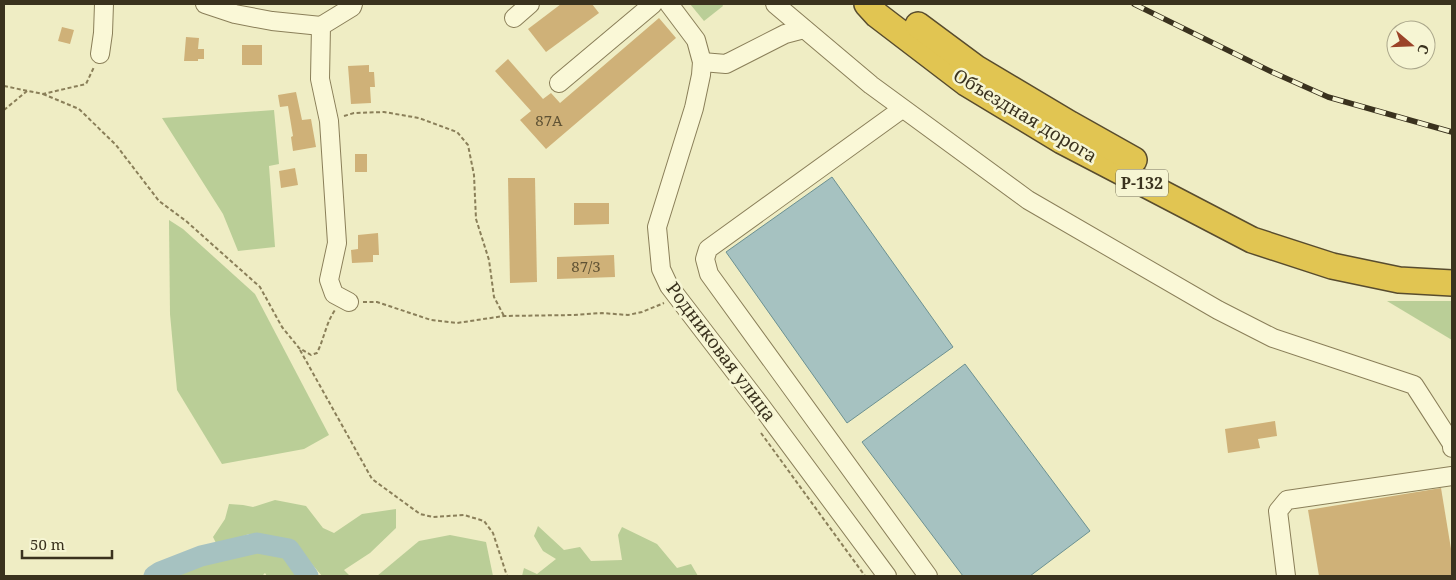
<svg xmlns="http://www.w3.org/2000/svg" width="1456" height="580" font-family="'Noto Serif',serif">
	<rect width="100%" height="100%" fill="#efedc4"/>
	<g fill="#bace97">
		<polygon points="690,4 722,4 723,6 704,21"/>
		<polygon points="274,110 279,164 269,166 275,247 238,251 223,214 162,118"/>
		<polygon points="169,220 183,229 255,294 329,435 304,449 222,464 177,390 170,314"/>
		<polygon points="1387,301 1452,301 1452,340"/>
		<polygon points="275,500 306,506 323,528 334,533 362,514 396,509 396,528 370,553 344,570 350,576 322,576 299,549 249,534 217,545 213,537 225,519 229,504 243,505 253,507"/>
		<polygon points="538,526 564,550 580,547 591,561 622,560 618,535 622,527 657,544 677,568 691,564 698,576 522,576 524,568 537,574 556,559 543,551 534,536"/>
		<polygon points="450,535 486,542 493,576 377,576 419,541"/>
		<polygon points="250,549 286,554 298,576 267,576 265,573 262,576 167,576"/>
	</g>
	<g fill="#a6c2c1" stroke="#6c9191">
		<polygon points="832,177 953,347 847,423 726,252"/>
		<polygon points="965,364 1090,531 1030,576 963,576 862,442"/>
	</g>
	<g fill="none" stroke-linecap="round" stroke-linejoin="round">
		<polyline stroke="#a6c2c1" stroke-width="21" points="154,576 160,572 201,556 257,543 289,549 308,576"/>
	</g>
	<g fill="#cfb178">
		<polygon points="561,4 592,4 599,13 546,52 528,29"/>
		<polygon points="659,18 676,38 546,149 520,120 531,111 495,71 508,59 543,99 551,93 560,103"/>
		<polygon points="62,27 74,30 70,44 58,41"/>
		<polygon points="186,37 199,38 198,49 204,49 204,59 198,59 198,61 184,61"/>
		<rect x="242" y="45" width="20" height="20"/>
		<polygon points="369,65 369,72 374,72 375,87 370,87 371,103 351,104 348,66"/>
		<polygon points="296,92 302,120 311,119 316,147 293,151 291,137 293,136 288,106 280,107 278,95"/>
		<rect x="355" y="154" width="12" height="18"/>
		<polygon points="295,168 298,185 281,188 279,171"/>
		<polygon points="508,178 535,178 537,282 510,283"/>
		<polygon points="574,203 609,203 609,224 574,225"/>
		<polygon points="378,233 379,255 373,255 373,262 352,263 351,250 358,249 358,235"/>
		<polygon points="614,255 615,277 557,279 557,257"/>
		<polygon points="1275,421 1277,436 1258,439 1260,448 1228,453 1225,429"/>
		<polygon points="1441,488 1452,555 1452,576 1319,576 1308,510"/>
	</g>
	<g fill="none" stroke-linecap="round" stroke-linejoin="round">
		<g stroke="#8a7f59" stroke-width="20">
			<g id="minor">
				<polyline points="205,4 235,14 272,21 321,26"/>
				<polyline points="669,4 696,40 702,62 701,75 694,108 657,227 661,269 669,286 761,406 887,576"/>
				<polyline points="775,4 871,85 1028,200 1218,310 1273,338 1414,385 1452,444 1452,448"/>
				<polyline points="514,18 530,4"/>
				<polyline points="100,54 103,33 104,4"/>
				<polyline points="702,62 726,64 785,34 804,29"/>
				<polyline points="559,83 653,4"/>
				<polyline points="902,109 708,249 705,259 709,274 928,576"/>
				<polyline points="349,302 334,294 329,280 337,243 329,121 320,79 321,26 352,7 353,4"/>
				<polyline points="1286,576 1278,511 1287,500 1452,476"/>
			</g>
		</g>
		<g stroke="#584c2e" stroke-width="28">
			<g id="highway">
				<polyline points="867,4 877,15 966,83 1062,141 1252,240 1332,266 1399,280 1452,283"/>
				<polyline points="918,25 976,68 1070,124 1134,160"/>
			</g>
		</g>
		<g stroke="#8a7f59" stroke-width="2" stroke-dasharray="4 2.5" stroke-linecap="butt">
			<polyline points="4,86 43,94 86,84 94,67"/>
			<path d="M43 94 79 109 116 145 159 201 186 221 260 287 282 327 299 348 311 355 317 353C324 339 326 323 335 310"/>
			<polyline points="4,110 27,91"/>
			<polyline points="344,116 354,113 384,112 419,118 457,132 468,145 474,175 476,219 489,260 494,297 504,316"/>
			<polyline points="363,302 377,302 431,320 457,323 504,316 574,315 602,313 628,315 642,312 664,303"/>
			<polyline points="300,350 372,479 420,514 433,517 464,515 484,521 493,533 507,576"/>
			<polyline points="761,433 865,576"/>
		</g>
		<use href="#minor" stroke="#faf8d7" stroke-width="18"/>
		<use href="#highway" stroke="#e1c552" stroke-width="25"/>
		<g stroke="#3a321e" stroke-width="5.5">
			<polyline id="rail" points="1134,4 1272,72 1328,97 1452,132"/>
		</g>
		<use href="#rail" stroke="#f6f5d3" stroke-width="4" stroke-dasharray="11" stroke-linecap="butt"/>
	</g>
	<g text-anchor="middle" stroke-width="5" stroke-linejoin="round" paint-order="stroke">
		<g font-size="15" fill="#5f5234">
			<text x="549" y="126">87А</text>
			<text x="586" y="272">87/3</text>
		</g>
		<rect fill="#f6f5d3" stroke="#726c54" stroke-width="1" x="1116" y="169.5" width="52" height="27" rx="4"/>
		<g font-size="16" font-weight="bold" fill="#3a321e">
			<text x="1142" y="189">Р-132</text>
		</g>
		<g font-size="18" fill="#3a321e" stroke="#f6f5d3">
			<text transform="translate(1025 116) rotate(31)" y="6">Объездная дорога</text>
			<text transform="translate(721 352) rotate(53)" y="6">Родниковая улица</text>
		</g>
	</g>
	<rect width="1456" height="580" fill="none" stroke="#3a321e" stroke-width="10"/>
	<g transform="translate(1411 45) rotate(109)"><circle r="24" fill="#f6f5d3" stroke="#aba78b"/>
	<path d="M0-4L9 19L0 12L-9 19Z" fill="#9b4328"/>
	<text y="-8" font-size="14" font-weight="bold" text-anchor="middle" fill="#3a321e">С</text>
	</g>
	<path d="M22 550v8h90v-8" fill="none" stroke="#3a321e" stroke-width="2.5"/>
	<text x="30" y="550" font-size="15" fill="#3a321e" stroke="#f6f5d3" stroke-width="4" paint-order="stroke">50 m</text>
</svg>
